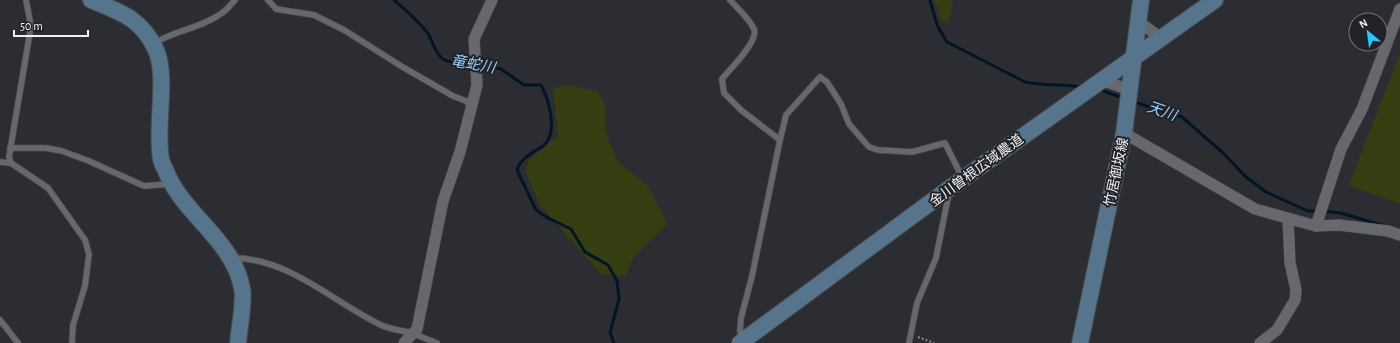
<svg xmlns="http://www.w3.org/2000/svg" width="1400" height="343" font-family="'Alegreya Sans','Noto Sans JP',sans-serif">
	<rect width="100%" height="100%" fill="#2c2d32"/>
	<g fill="#353e11">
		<polygon points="933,0 953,0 949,22 941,21 937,6"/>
		<polygon points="1400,53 1400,204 1349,185"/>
		<polygon points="572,85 598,92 605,104 605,131 618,162 648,186 667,224 633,257 626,276 601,274 540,205 525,170 529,160 558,136 553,88"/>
	</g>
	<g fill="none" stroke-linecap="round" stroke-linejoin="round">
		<g stroke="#001525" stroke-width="3">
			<path d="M394 0C406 10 417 20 427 32 433 40 434 53 443 59 451 64 464 64 473 64"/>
			<path d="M930 0 937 25 947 42 1025 82C1044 86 1063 84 1082 87"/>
			<path d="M478 64 501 69 524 85H541C549 100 559 133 543 146 533 153 521 157 517 170L536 210 548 218 571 229 585 252 608 265 617 281 619 299 610 333 614 343"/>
			<polyline points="1098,89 1123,98"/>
			<polyline points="1134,102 1182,117 1223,153 1246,177 1266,192 1308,211 1319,211"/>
			<polyline points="1324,211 1341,213 1385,226"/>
		</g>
		<g stroke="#494a4f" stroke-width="7">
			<g id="lane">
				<polyline points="26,0 31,26 9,157 11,163 48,188 85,240 89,254 85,286 73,325 72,343"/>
				<polyline points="268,0 276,9 314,15 344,30 401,66 453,96 466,101 472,107"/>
				<path d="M730 0C738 9 749 18 754 29 759 41 730 69 722 79L724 93 741 110 780 140 752 276 741 318 740 331 743 338"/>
				<path d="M155 43C175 30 202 28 222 13 227 10 231 4 235 0"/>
				<polyline points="780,140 786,115 820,77 827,82 841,104 849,124 869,147 878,150 912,152 945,143 962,177"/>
				<polyline points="10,148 46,148 62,151 89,161 144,186 170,184"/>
				<polyline points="0,162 11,163"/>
				<path d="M233 258C289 258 333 302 381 325 391 330 404 330 414 334 422 337 429 340 437 343"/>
				<polyline points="0,320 18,343"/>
				<polyline points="909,343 917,303 936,258 949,193"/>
			</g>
		</g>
		<g stroke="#494a4f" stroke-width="12">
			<g id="street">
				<polyline points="1138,21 1161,38"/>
				<polyline points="1101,80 1130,90"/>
				<polyline points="1124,133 1255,209 1316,226 1339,225 1388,231 1400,235"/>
				<polyline points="1316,226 1341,149 1362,109 1400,9"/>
				<polyline points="404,343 417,329 443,201 460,152 477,85 474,39 492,0"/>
				<polyline points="1260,343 1277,330 1295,300 1296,290 1290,263 1288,219"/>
			</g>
		</g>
		<g stroke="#494a4f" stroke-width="18">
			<g id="secondary">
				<path d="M91 0C121 12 142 19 156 50 168 77 155 127 161 159 162 165 166 170 168 176 187 217 233 241 242 288 245 301 239 329 238 343"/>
				<polyline points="740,343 950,188 1215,0"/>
				<polyline points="1080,343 1124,133 1141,0"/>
			</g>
		</g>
		<polyline stroke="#898a8e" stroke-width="2" stroke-dasharray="2 2" stroke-linecap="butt" points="918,337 934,343"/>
		<use href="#lane" stroke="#67686e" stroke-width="5.5"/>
		<use href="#street" stroke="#67686e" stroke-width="11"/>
		<use href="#secondary" stroke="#56758c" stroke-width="16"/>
	</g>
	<g text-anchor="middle" stroke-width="4" stroke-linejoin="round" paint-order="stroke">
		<g font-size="14" fill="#f1f2f5" stroke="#222328">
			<text transform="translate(976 170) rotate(-36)" y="5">金川曽根広域農道</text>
			<text transform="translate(1116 172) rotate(-78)" y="5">竹居御坂線</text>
		</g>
		<g font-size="15" font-style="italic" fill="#90cef8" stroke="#222328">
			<text transform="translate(473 64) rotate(10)" y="5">竜蛇川</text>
			<text transform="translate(1162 111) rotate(19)" y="5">天川</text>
		</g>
	</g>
	<g transform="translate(1368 32) rotate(331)"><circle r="19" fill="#222328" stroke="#75767a"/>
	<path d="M0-3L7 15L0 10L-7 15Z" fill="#29c8ff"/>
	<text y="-6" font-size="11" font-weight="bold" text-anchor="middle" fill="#f1f2f5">N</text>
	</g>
	<path d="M14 30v6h74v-6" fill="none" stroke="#f1f2f5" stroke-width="2"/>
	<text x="20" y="30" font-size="12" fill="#f1f2f5" stroke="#222328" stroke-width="3" paint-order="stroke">50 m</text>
</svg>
